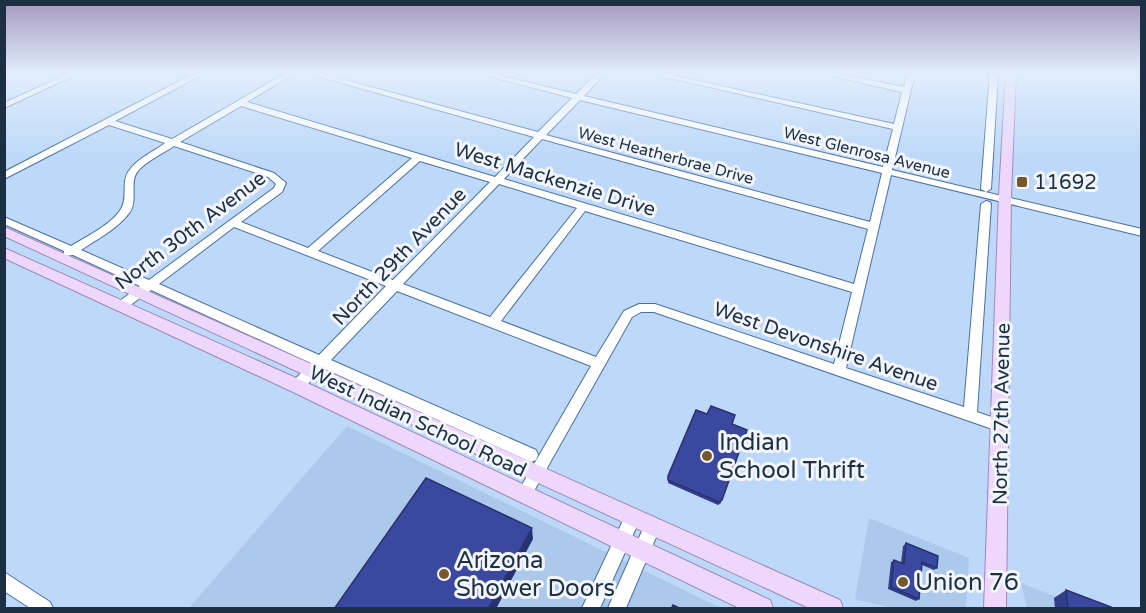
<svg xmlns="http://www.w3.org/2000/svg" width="1146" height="613" font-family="'Varela Round',sans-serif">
	<rect width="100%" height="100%" fill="#bdd8f8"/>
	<g fill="#acc9ec">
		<polygon points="347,426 721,608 189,608"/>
		<polygon points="869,518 969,558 966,608 892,608 855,599"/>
		<polygon points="1021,583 1085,608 1027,608"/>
	</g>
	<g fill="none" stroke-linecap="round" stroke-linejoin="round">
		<g stroke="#4871a1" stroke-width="2">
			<g id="minor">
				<polygon points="70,73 80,73 4,108 4,103"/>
				<path d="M195 73H205L115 121 172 139 286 73H295L247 102 495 177 534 137 306 73H319L538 132 572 98 476 73H490L576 94 597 73H605L584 96 883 167 893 129 648 73H662L894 124 902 92 819 73H834L904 87 907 73H915L892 170 1142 229V236L891 175 846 368 964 407 981 204 986 201 990 202 991 204 977 412 1006 422 1008 426 1006 430 1001 432 654 312H641L632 317 529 500 524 502 519 500 516 495 519 490 591 366 397 291 331 360 536 450 538 455 536 460 531 462 323 368 302 390 297 391 292 390 290 386 292 382 311 363 151 290 125 309H117L115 306 117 303 140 286 73 255 64 256V251L4 224V217L71 246C86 237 112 224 121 209 126 201 124 190 125 181 127 163 152 153 165 143L109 125 4 179V172ZM580 100 882 173 870 222 546 135ZM241 106 412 158 308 248 241 222 282 192 286 183 274 173 180 142ZM542 139 868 229 854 284 504 179ZM174 146 268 177 276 184 274 188 149 280 81 250C97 239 118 229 130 212 138 200 129 181 138 171 145 162 164 153 174 146ZM420 161 490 182 393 280 318 251ZM499 184 577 208 490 317 403 284ZM585 211 852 292 834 364 655 304H639L624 311 596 357 501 321ZM234 227 386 286 319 355 159 284Z"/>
				<polygon points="990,73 998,73 991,189 986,192 981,189"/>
				<polygon points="632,511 638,514 640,519 600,608 582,608 626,514"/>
				<polygon points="652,520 658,522 660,528 626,608 608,608 646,522"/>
				<polygon points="4,572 50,602 53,608 30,608 4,591"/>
			</g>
		</g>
		<g stroke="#9d8bb8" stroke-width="2">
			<g id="major">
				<polygon points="1006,73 1016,73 1011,195 1006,608 984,608 999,195"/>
				<polygon points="4,227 840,600 843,608 809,608 4,236"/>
				<polygon points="4,248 303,381 770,600 773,608 739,608 291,391 4,258"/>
			</g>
		</g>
		<use href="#minor" fill="#fff" fill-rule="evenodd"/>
		<use href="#major" fill="#eed7fa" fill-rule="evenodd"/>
	</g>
	<g fill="#333e8a">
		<polygon points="732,424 721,503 718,505 668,483 668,476"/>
		<polygon points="906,543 937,568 934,570 922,565 919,599 916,601 888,589 891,562 894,560 901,563 903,546"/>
		<polygon points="1066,590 1111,609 1055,609 1054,598"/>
	</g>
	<polygon fill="#293270" points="532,528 533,539 496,609 488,609"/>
	<g fill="#3b48a0" stroke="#293270" stroke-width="1.5">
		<polygon points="711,406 735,415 732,424 747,430 722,500 719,502 668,480 668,476 696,410 707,414"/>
		<polygon points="426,478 532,528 488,609 334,609"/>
		<polygon points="906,543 938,556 937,568 922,562 919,599 891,587 894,560 904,564"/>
		<polygon points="1066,590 1111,607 1111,609 1068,609"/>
		<polygon points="673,605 681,609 671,609"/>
	</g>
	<linearGradient id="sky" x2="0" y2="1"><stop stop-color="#a598be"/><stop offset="0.46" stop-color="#e1edfc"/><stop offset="1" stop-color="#e1edfc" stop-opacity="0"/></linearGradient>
	<rect width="1146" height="159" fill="url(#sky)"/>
	<g fill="#77582d" stroke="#f2f6fc" stroke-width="2">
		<rect x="1016" y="176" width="12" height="12" rx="3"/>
		<circle cx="707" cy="456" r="6"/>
		<circle cx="444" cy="574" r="6"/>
		<circle cx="903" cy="582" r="6"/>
	</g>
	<g text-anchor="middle" stroke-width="6" stroke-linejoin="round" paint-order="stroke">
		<g font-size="16" fill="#1d2f43" stroke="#f2f6fc">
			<text transform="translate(867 152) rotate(14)" y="6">West Glenrosa Avenue</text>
			<text transform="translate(666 155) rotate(15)" y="6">West Heatherbrae Drive</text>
		</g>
		<g font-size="20" fill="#1d2f43" stroke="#f2f6fc">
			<text transform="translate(555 179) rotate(17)" y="7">West Mackenzie Drive</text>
			<text transform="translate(190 230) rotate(-37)" y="7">North 30th Avenue</text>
			<text transform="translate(399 256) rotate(-46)" y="7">North 29th Avenue</text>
			<text transform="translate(826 346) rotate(19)" y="7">West Devonshire Avenue</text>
			<text transform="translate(1001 414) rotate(-89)" y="7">North 27th Avenue</text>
			<text transform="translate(418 421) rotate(25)" y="7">West Indian School Road</text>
		</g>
		<g font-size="20" fill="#1d2f43" stroke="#f2f6fc" text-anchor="start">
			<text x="1034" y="189">11692</text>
		</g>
		<g font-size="24" fill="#1d2f43" stroke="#f2f6fc" text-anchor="start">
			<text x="719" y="450">Indian<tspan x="719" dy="28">School Thrift</tspan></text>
			<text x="456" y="568">Arizona<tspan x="456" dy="28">Shower Doors</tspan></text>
			<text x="915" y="590">Union 76</text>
		</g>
	</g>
	<rect width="1146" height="613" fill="none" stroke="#1d2f43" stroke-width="12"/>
</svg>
